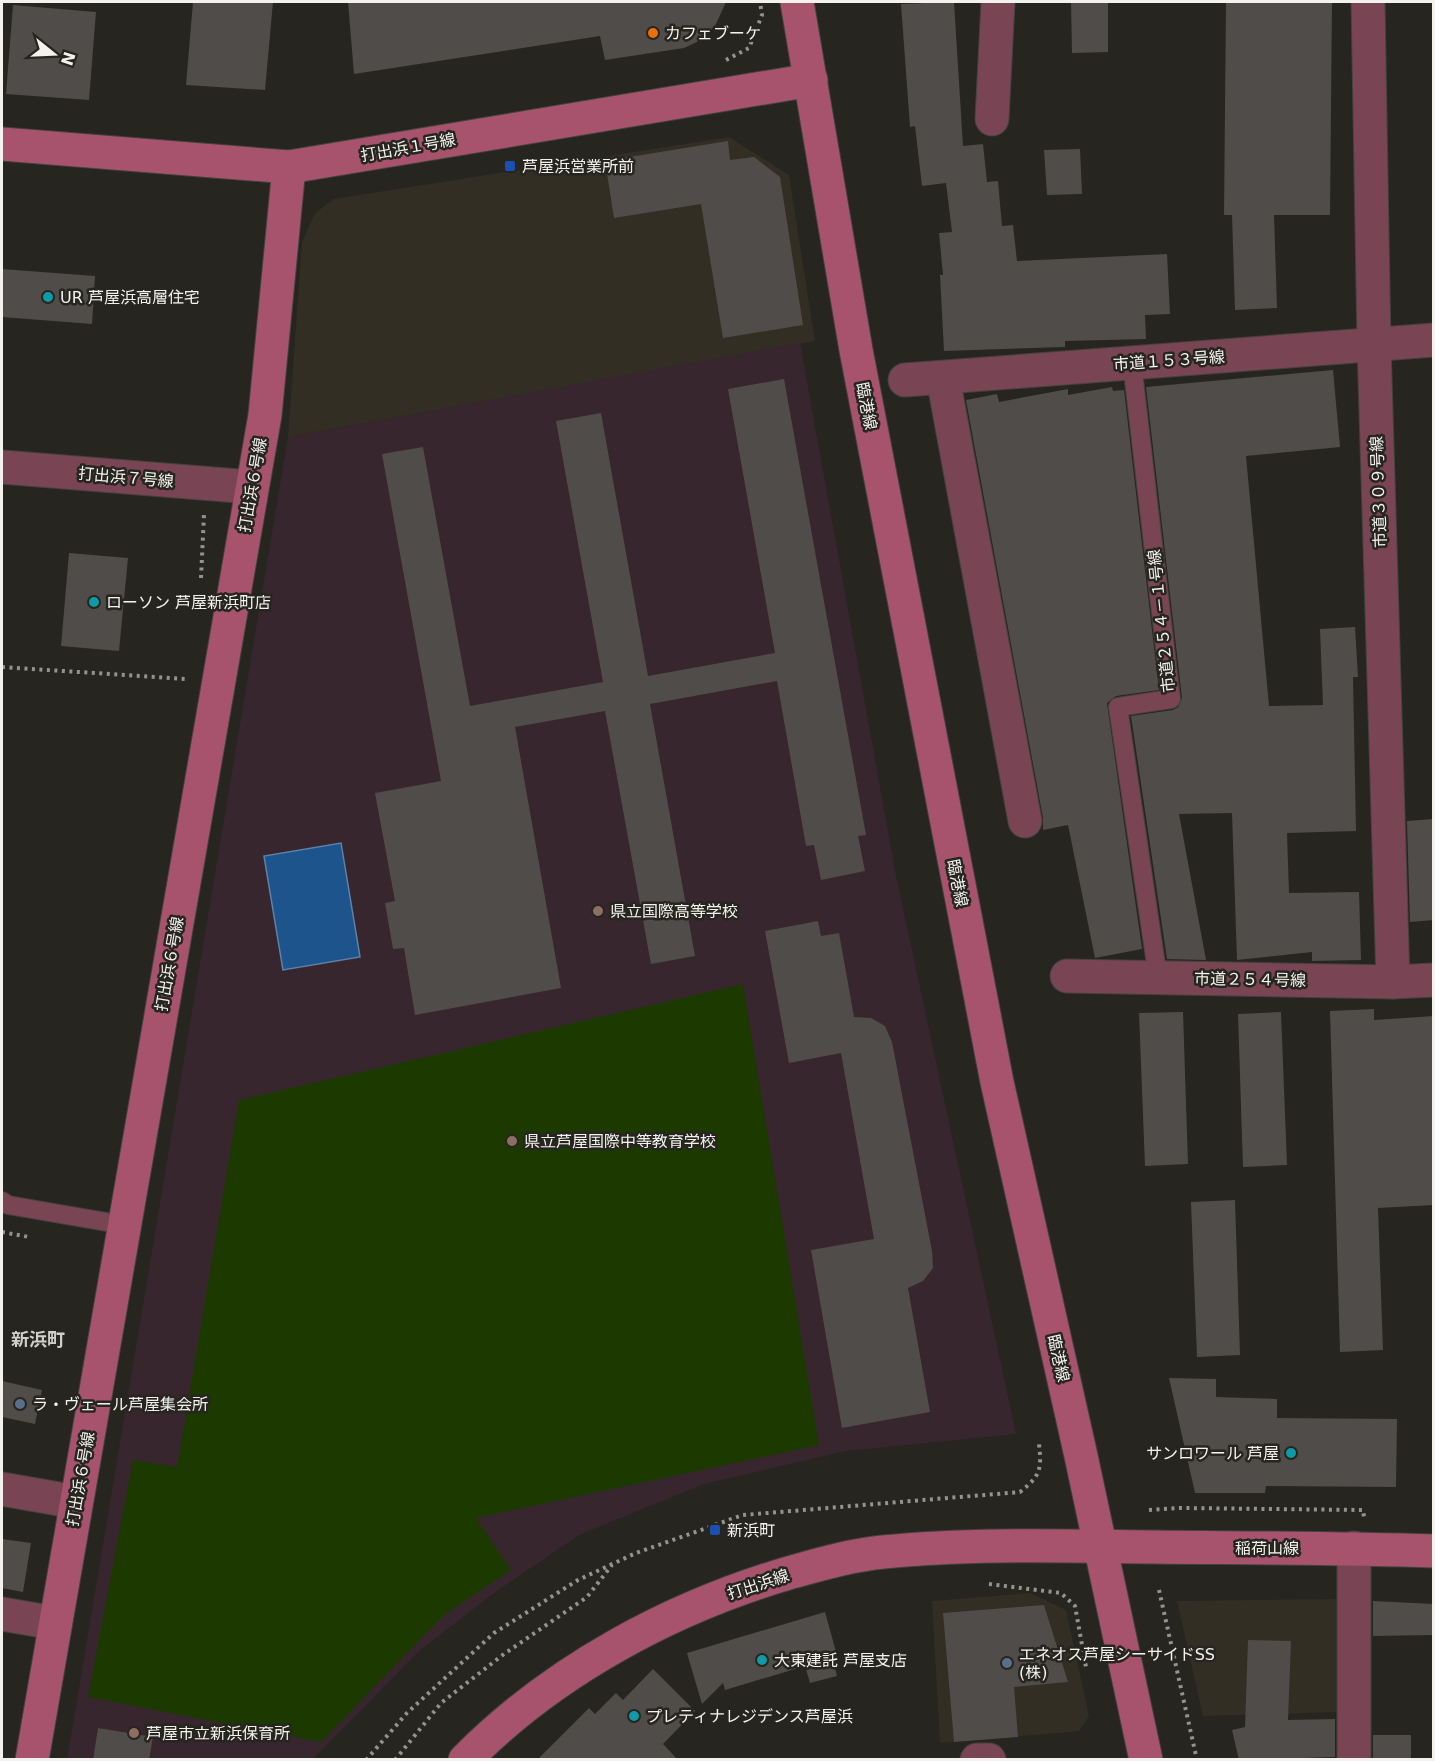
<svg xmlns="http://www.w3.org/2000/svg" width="1435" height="1761" font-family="'DejaVu Sans','Noto Sans JP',sans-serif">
	<rect width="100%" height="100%" fill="#262520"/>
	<g fill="#322e24">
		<polygon points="729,137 789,175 815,341 288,437 302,242 315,213 334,199"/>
		<polygon points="1030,1593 1066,1610 1089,1716 1079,1731 940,1743 932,1601"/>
		<polygon points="1339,1599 1338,1712 1203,1716 1177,1601"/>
	</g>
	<polygon fill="#38262f" points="800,343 896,876 1016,1434 845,1451 704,1484 579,1535 494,1593 419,1651 313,1759 67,1760 288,437"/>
	<polygon fill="#1c3a00" points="743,984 819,1445 476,1518 511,1570 444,1615 321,1742 88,1697 133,1460 177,1467 239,1100"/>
	<polygon fill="#1d548c" stroke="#5e83aa" stroke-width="1.5" points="341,843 360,957 283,970 264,856"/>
	<g fill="#504c49">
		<polygon points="193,2 273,2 265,90 186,85"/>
		<polygon points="348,2 726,2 715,26 699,41 684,48 605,60 600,36 354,74"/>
		<polygon points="954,2 963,146 983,144 987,182 998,181 1002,226 1013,225 1017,261 1167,254 1170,314 1145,315 1146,339 1065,341 1065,347 944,351 940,275 943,275 939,233 952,232 946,183 922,186 915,126 910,127 901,4"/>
		<polygon points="1071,2 1108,2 1108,52 1072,53"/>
		<polygon points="1226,2 1332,2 1330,215 1274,215 1277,308 1235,310 1232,215 1224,215"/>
		<polygon points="13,5 96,12 89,100 6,94"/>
		<polygon points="728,141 730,160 754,157 780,177 803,325 723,338 701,204 614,218 605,161"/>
		<polygon points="1080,149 1082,194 1047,195 1044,150"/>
		<polygon points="2,269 95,276 92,324 2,317"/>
		<polygon points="1333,370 1340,447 1246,456 1269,706 1323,705 1320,629 1355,627 1358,677 1353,677 1356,831 1287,833 1289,893 1359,892 1361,960 1312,961 1312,952 1237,960 1232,813 1179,814 1206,960 1167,959 1131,716 1173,710 1178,707 1182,698 1146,387"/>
		<polygon points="784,379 866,835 858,836 865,871 821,880 814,845 806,846 777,681 650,704 695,956 651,964 605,711 515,727 561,988 415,1015 404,948 393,949 385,903 395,901 375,793 441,781 382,454 423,447 470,706 603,682 556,421 601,413 648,676 775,653 728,389"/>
		<polygon points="1112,387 1113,391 1124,390 1159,690 1116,696 1107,703 1142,949 1095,958 1068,825 1043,830 1043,818 966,400 997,394 999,402 1068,389 1068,395"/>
		<polygon points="69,553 128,558 119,651 61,646"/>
		<polygon points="1434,819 1434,920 1410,922 1407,821"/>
		<polygon points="818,921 821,936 839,933 854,1017 871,1018 885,1026 892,1042 932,1251 933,1268 923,1281 908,1288 930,1412 842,1428 811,1250 874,1239 841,1053 789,1063 765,931"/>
		<polygon points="1374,1009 1374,1020 1434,1016 1434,1205 1378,1208 1383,1350 1340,1352 1330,1011"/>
		<polygon points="1183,1012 1188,1164 1145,1166 1139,1013"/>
		<polygon points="1281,1012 1287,1165 1243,1167 1238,1014"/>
		<polygon points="1235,1200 1240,1355 1197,1357 1191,1202"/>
		<polygon points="1169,1378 1216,1379 1216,1397 1277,1399 1277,1418 1397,1419 1396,1487 1266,1486 1265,1493 1195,1493"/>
		<polygon points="2,1381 42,1390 35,1424 2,1417"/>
		<polygon points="2,1539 31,1543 23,1592 2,1588"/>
		<polygon points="1373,1601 1434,1604 1434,1635 1373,1636"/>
		<polygon points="1044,1605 1068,1682 1014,1687 1018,1737 954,1742 943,1613"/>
		<polygon points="825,1612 838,1659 833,1661 837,1676 810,1683 805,1666 725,1690 723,1683 702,1704 687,1653"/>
		<polygon points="1248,1640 1291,1641 1288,1720 1335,1719 1335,1757 1239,1760 1232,1730 1245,1727"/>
		<polygon points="653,1669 695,1711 663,1744 678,1760 537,1760 589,1708 595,1714 616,1693 623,1700"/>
		<polygon points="98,1728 153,1737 149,1760 93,1760"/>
		<rect x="1373" y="1735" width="38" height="25"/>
	</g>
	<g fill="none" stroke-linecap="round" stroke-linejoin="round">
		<g stroke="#43423d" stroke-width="20">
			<g id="lane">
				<polyline points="1132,363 1171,699 1118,707 1158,978"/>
				<polyline points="2,1201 8,1205 124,1225"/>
			</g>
		</g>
		<g stroke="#43423d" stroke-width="35">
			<g id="street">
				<polyline points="1368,2 1374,344 1393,982"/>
				<polyline points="992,119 998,2"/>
				<polyline points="943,378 1025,821"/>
				<polyline points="905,380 1434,340"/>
				<polyline points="2,467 251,487"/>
				<polyline points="1067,976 1393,982 1434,980"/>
				<polyline points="2,1489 76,1502"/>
				<polyline points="1354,1548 1354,1760"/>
				<polyline points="2,1614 55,1623"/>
				<polyline points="977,1760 989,1760"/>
			</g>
		</g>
		<g stroke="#43423d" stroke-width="35">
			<g id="secondary">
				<polyline points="797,2 856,350 997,1082 1081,1456 1146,1760"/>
				<polyline points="2,144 289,167 811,80"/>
				<polyline points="32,1760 265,415 289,167"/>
				<path d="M465 1760C554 1670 672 1607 792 1572 821 1564 852 1555 883 1552 973 1543 1065 1546 1155 1547 1248 1548 1341 1548 1434 1551"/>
			</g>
		</g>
		<g stroke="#94938f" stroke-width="4" stroke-dasharray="3 4.5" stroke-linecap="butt">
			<polyline points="726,60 749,48 762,15 760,2"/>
			<polyline points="201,578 204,514"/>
			<polyline points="2,667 186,679"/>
			<polyline points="2,1232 29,1237"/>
			<polyline points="1149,1510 1180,1508 1363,1510 1364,1517"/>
			<polyline points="989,1584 1061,1593 1075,1606 1086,1667"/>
			<polyline points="1159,1590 1197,1760"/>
			<path d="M366 1760 407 1713 494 1633 578 1580 636 1553 743 1515 1020 1492C1040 1476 1042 1470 1039 1444"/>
			<polyline points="395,1760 441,1703 504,1654 587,1597 612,1565"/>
		</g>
		<use href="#lane" stroke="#794454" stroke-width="18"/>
		<use href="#street" stroke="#794454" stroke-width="33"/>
		<use href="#secondary" stroke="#a8536e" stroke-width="33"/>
	</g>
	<circle fill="#e8710a" stroke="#262520" stroke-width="2" cx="653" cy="33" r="6"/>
	<g fill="#1a4fb4" stroke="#262520" stroke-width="2">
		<rect x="504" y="160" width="12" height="12" rx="3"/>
		<rect x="709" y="1524" width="12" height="12" rx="3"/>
	</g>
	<g fill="#0f9aa8" stroke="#262520" stroke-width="2">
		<circle cx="48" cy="297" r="6"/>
		<circle cx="94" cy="602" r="6"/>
		<circle cx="1291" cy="1453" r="6"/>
		<circle cx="762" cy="1660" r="6"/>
		<circle cx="634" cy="1716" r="6"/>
	</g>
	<g fill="#8d6e63" stroke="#262520" stroke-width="2">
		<circle cx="598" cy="911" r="6"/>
		<circle cx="512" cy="1141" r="6"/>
		<circle cx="134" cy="1733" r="6"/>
	</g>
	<g fill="#5c6f8a" stroke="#262520" stroke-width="2">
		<circle cx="20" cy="1404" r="6"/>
		<circle cx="1007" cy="1663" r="6"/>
	</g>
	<g text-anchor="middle" stroke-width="5" stroke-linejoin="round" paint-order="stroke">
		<g font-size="16" fill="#f4f2ef" stroke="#262520" text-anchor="start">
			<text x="665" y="39">カフェブーケ</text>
			<text x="522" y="172">芦屋浜営業所前</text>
			<text x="60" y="303">UR 芦屋浜高層住宅</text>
			<text x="106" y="608">ローソン 芦屋新浜町店</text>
			<text x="610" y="917">県立国際高等学校</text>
			<text x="524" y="1147">県立芦屋国際中等教育学校</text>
			<text x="32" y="1410">ラ・ヴェール芦屋集会所</text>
			<text x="1279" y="1459" text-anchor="end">サンロワール 芦屋</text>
			<text x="727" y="1536">新浜町</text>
			<text x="1019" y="1660">エネオス芦屋シーサイドSS<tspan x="1019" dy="18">(株)</tspan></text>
			<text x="774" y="1666">大東建託 芦屋支店</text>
			<text x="646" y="1722">プレティナレジデンス芦屋浜</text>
			<text x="146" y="1739">芦屋市立新浜保育所</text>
		</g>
		<g font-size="16" fill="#f4f2ef" stroke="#262520">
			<text transform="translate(408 147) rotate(-10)" y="6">打出浜１号線</text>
			<text transform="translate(1169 360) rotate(-4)" y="6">市道１５３号線</text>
			<text transform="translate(867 406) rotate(79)" y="6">臨港線</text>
			<text transform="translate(126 477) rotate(5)" y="6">打出浜７号線</text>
			<text transform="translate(252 485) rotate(-80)" y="6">打出浜６号線</text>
			<text transform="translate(1378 492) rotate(-92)" y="6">市道３０９号線</text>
			<text transform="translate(1161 621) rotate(-96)" y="6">市道２５４－１号線</text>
			<text transform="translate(958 883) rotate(79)" y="6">臨港線</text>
			<text transform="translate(169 964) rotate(-80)" y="6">打出浜６号線</text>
			<text transform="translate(1250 979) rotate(1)" y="6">市道２５４号線</text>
			<text transform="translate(1059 1358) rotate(77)" y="6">臨港線</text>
			<text transform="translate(80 1479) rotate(-80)" y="6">打出浜６号線</text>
			<text x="1267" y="1554">稲荷山線</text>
			<text transform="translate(758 1584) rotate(-18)" y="6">打出浜線</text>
		</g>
		<g font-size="18" font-weight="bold" fill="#d1cfc9" stroke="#262520">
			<text x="38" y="1346">新浜町</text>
		</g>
	</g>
	<rect width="1435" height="1761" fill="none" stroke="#f4f2ef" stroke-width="6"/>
	<g transform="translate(54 54) rotate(108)" stroke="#262520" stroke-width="4.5" paint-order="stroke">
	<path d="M0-4.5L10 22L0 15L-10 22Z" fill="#f4f2ef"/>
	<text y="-9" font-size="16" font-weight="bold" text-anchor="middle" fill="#f4f2ef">N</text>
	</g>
</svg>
